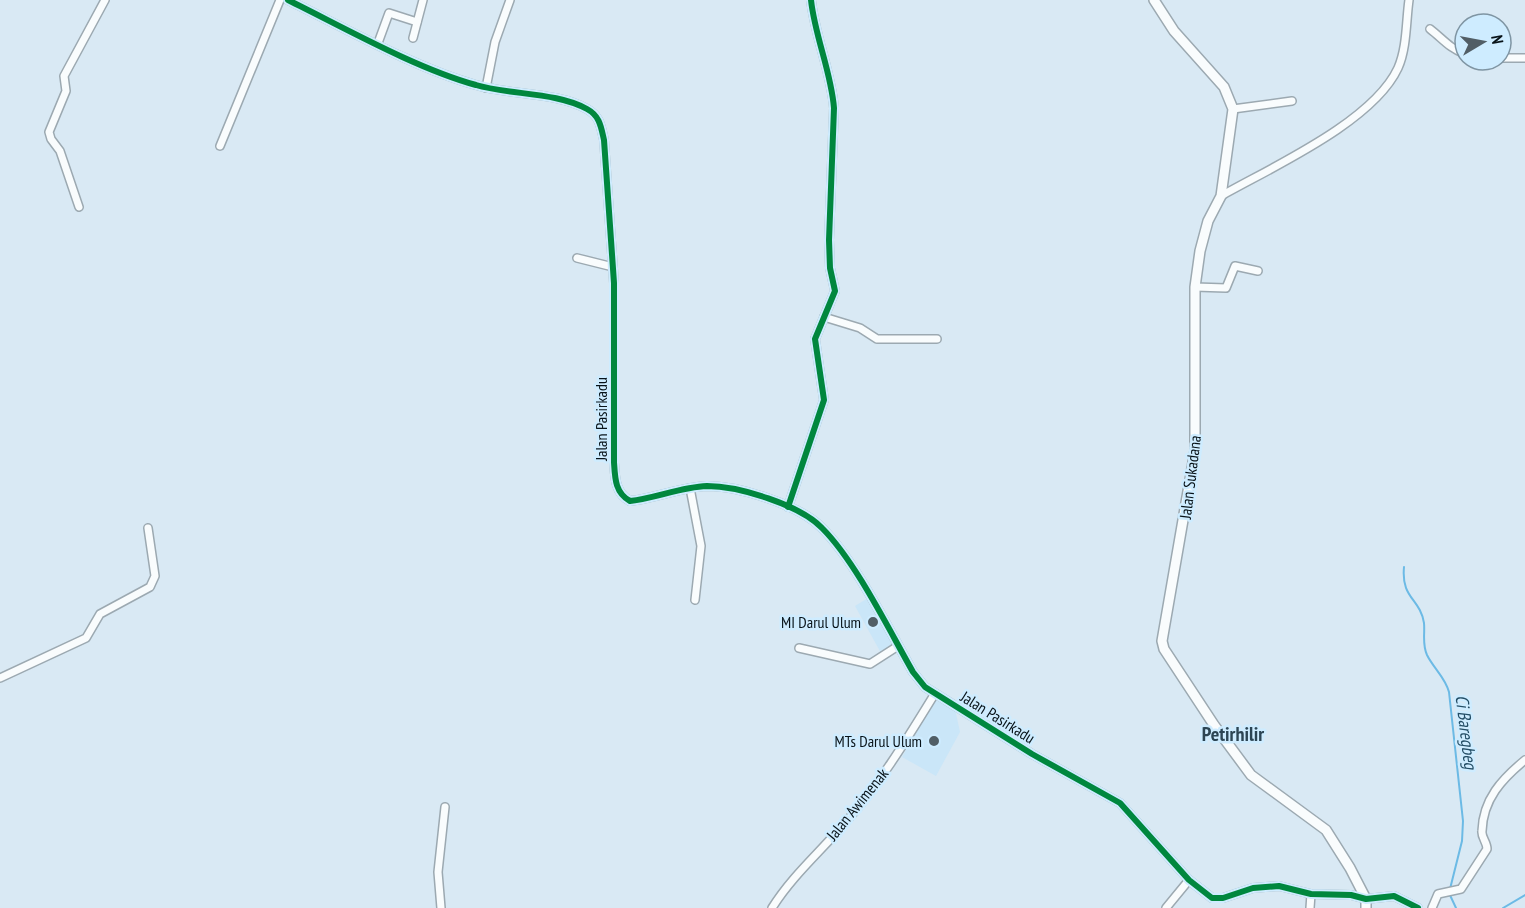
<svg xmlns="http://www.w3.org/2000/svg" width="1525" height="908" font-family="'PT Sans Narrow',sans-serif">
	<rect width="100%" height="100%" fill="#d9e9f4"/>
	<g fill="#cae6f8">
		<polygon points="868,598 894,645 881,653 855,606"/>
		<polygon points="935,700 955,709 960,732 936,776 902,757"/>
	</g>
	<g fill="none" stroke-linecap="round" stroke-linejoin="round">
		<g stroke="#6cbae5" stroke-width="2">
			<path d="M1404 567C1401 599 1420 598 1424 623 1425 635 1422 644 1427 655 1434 669 1445 677 1449 692L1463 821 1462 841 1449 893 1456 908"/>
			<polyline points="1503,908 1525,895"/>
		</g>
		<g stroke="#9ca9b1" stroke-width="10">
			<g id="minor">
				<path d="M288 0C345 28 415 68 476 85 509 95 557 92 587 109 600 116 601 127 604 140L614 283V462C615 478 615 493 630 501 656 498 681 487 707 486 739 486 800 505 822 528 856 562 889 630 913 672L925 687 1032 754 1120 803 1189 880 1212 898H1223L1253 888 1279 886 1311 894 1351 895 1366 899 1394 896 1418 908"/>
				<path d="M1430 29C1443 39 1449 48 1465 54"/>
				<polyline points="413,38 423,0"/>
				<polyline points="378,43 389,13 417,22"/>
				<polyline points="1501,58 1525,58"/>
				<polyline points="486,88 495,42 510,0"/>
				<polyline points="1233,109 1292,101"/>
				<polyline points="220,146 280,0"/>
				<path d="M1221 196C1272 167 1373 122 1398 68 1407 48 1406 21 1409 0"/>
				<polyline points="79,207 60,151 51,139 49,132 66,91 64,76 105,0"/>
				<polyline points="577,258 613,267"/>
				<polyline points="1195,287 1226,288 1235,266 1258,271"/>
				<polyline points="824,317 860,328 877,339 937,339"/>
				<polyline points="690,488 701,546 695,600"/>
				<path d="M788 507 824 400 815 339 835 291 830 268 829 240 834 108C831 71 815 37 811 0"/>
				<polyline points="799,648 870,664 898,646"/>
				<polyline points="0,678 86,638 100,614 150,587 155,576 148,528"/>
				<polyline points="441,908 438,872 445,807"/>
				<path d="M772 908C792 876 820 852 844 824 879 785 907 739 934 695"/>
				<polyline points="1166,908 1189,880"/>
				<polyline points="1310,908 1311,894"/>
				<path d="M1432 908 1438 894 1461 889 1487 849C1487 842 1481 837 1482 831 1483 799 1502 779 1525 760"/>
			</g>
		</g>
		<g stroke="#9ca9b1" stroke-width="12">
			<polyline id="secondary" points="1154,0 1174,31 1224,87 1233,109 1221,196 1208,221 1200,251 1195,287 1195,451 1162,641 1164,649 1214,725 1251,775 1326,830 1350,868 1366,899 1366,908"/>
		</g>
		<use href="#minor" stroke="#f9fcfd" stroke-width="7"/>
		<use href="#secondary" stroke="#f9fcfd" stroke-width="9"/>
		<g stroke="#ceecff" stroke-width="10">
			<g id="cycleway">
				<path d="M288 0C345 28 415 68 476 85 509 95 557 92 587 109 600 116 601 127 604 140L614 283V462C615 478 615 493 630 501 656 498 681 487 707 486 739 486 800 505 822 528 856 562 889 630 913 672L925 687 1032 754 1120 803 1189 880 1212 898H1223L1253 888 1279 886 1311 894 1351 895 1366 899 1394 896 1418 908"/>
				<path d="M788 507 824 400 815 339 835 291 830 268 829 240 834 108C831 71 815 37 811 0"/>
			</g>
		</g>
		<use href="#cycleway" stroke="#00873e" stroke-width="6"/>
	</g>
	<g fill="#515e66" stroke="#ceecff" stroke-width="2">
		<circle cx="873" cy="622" r="6"/>
		<circle cx="934" cy="741" r="6"/>
	</g>
	<g text-anchor="middle" stroke-width="5" stroke-linejoin="round" paint-order="stroke">
		<g font-size="16" fill="#081319" stroke="#ceecff">
			<text transform="translate(601 419) rotate(-90)" y="6">Jalan Pasirkadu</text>
			<text transform="translate(1190 477) rotate(-83)" y="6">Jalan Sukadana</text>
			<text transform="translate(998 717) rotate(32)" y="6">Jalan Pasirkadu</text>
			<text transform="translate(857 804) rotate(-51)" y="6">Jalan Awimenak</text>
		</g>
		<g font-size="16" fill="#081319" stroke="#ceecff" text-anchor="end">
			<text x="861" y="628">MI Darul Ulum</text>
			<text x="922" y="747">MTs Darul Ulum</text>
		</g>
		<g font-size="18" font-style="italic" fill="#234d65" stroke="#ceecff">
			<text transform="translate(1466 732) rotate(83)" y="6">Ci Baregbeg</text>
		</g>
		<g font-size="20" font-weight="bold" fill="#2c4554" stroke="#ceecff">
			<text x="1233" y="741">Petirhilir</text>
		</g>
	</g>
	<g transform="translate(1483 42) rotate(80)"><circle r="28" fill="#ceecff" stroke="#7f95a3" stroke-width="1.5"/>
	<path d="M0-4.5L10 22L0 15L-10 22Z" fill="#515e66"/>
	<text y="-9" font-size="16" font-weight="bold" text-anchor="middle" fill="#081319">N</text>
	</g>
</svg>
